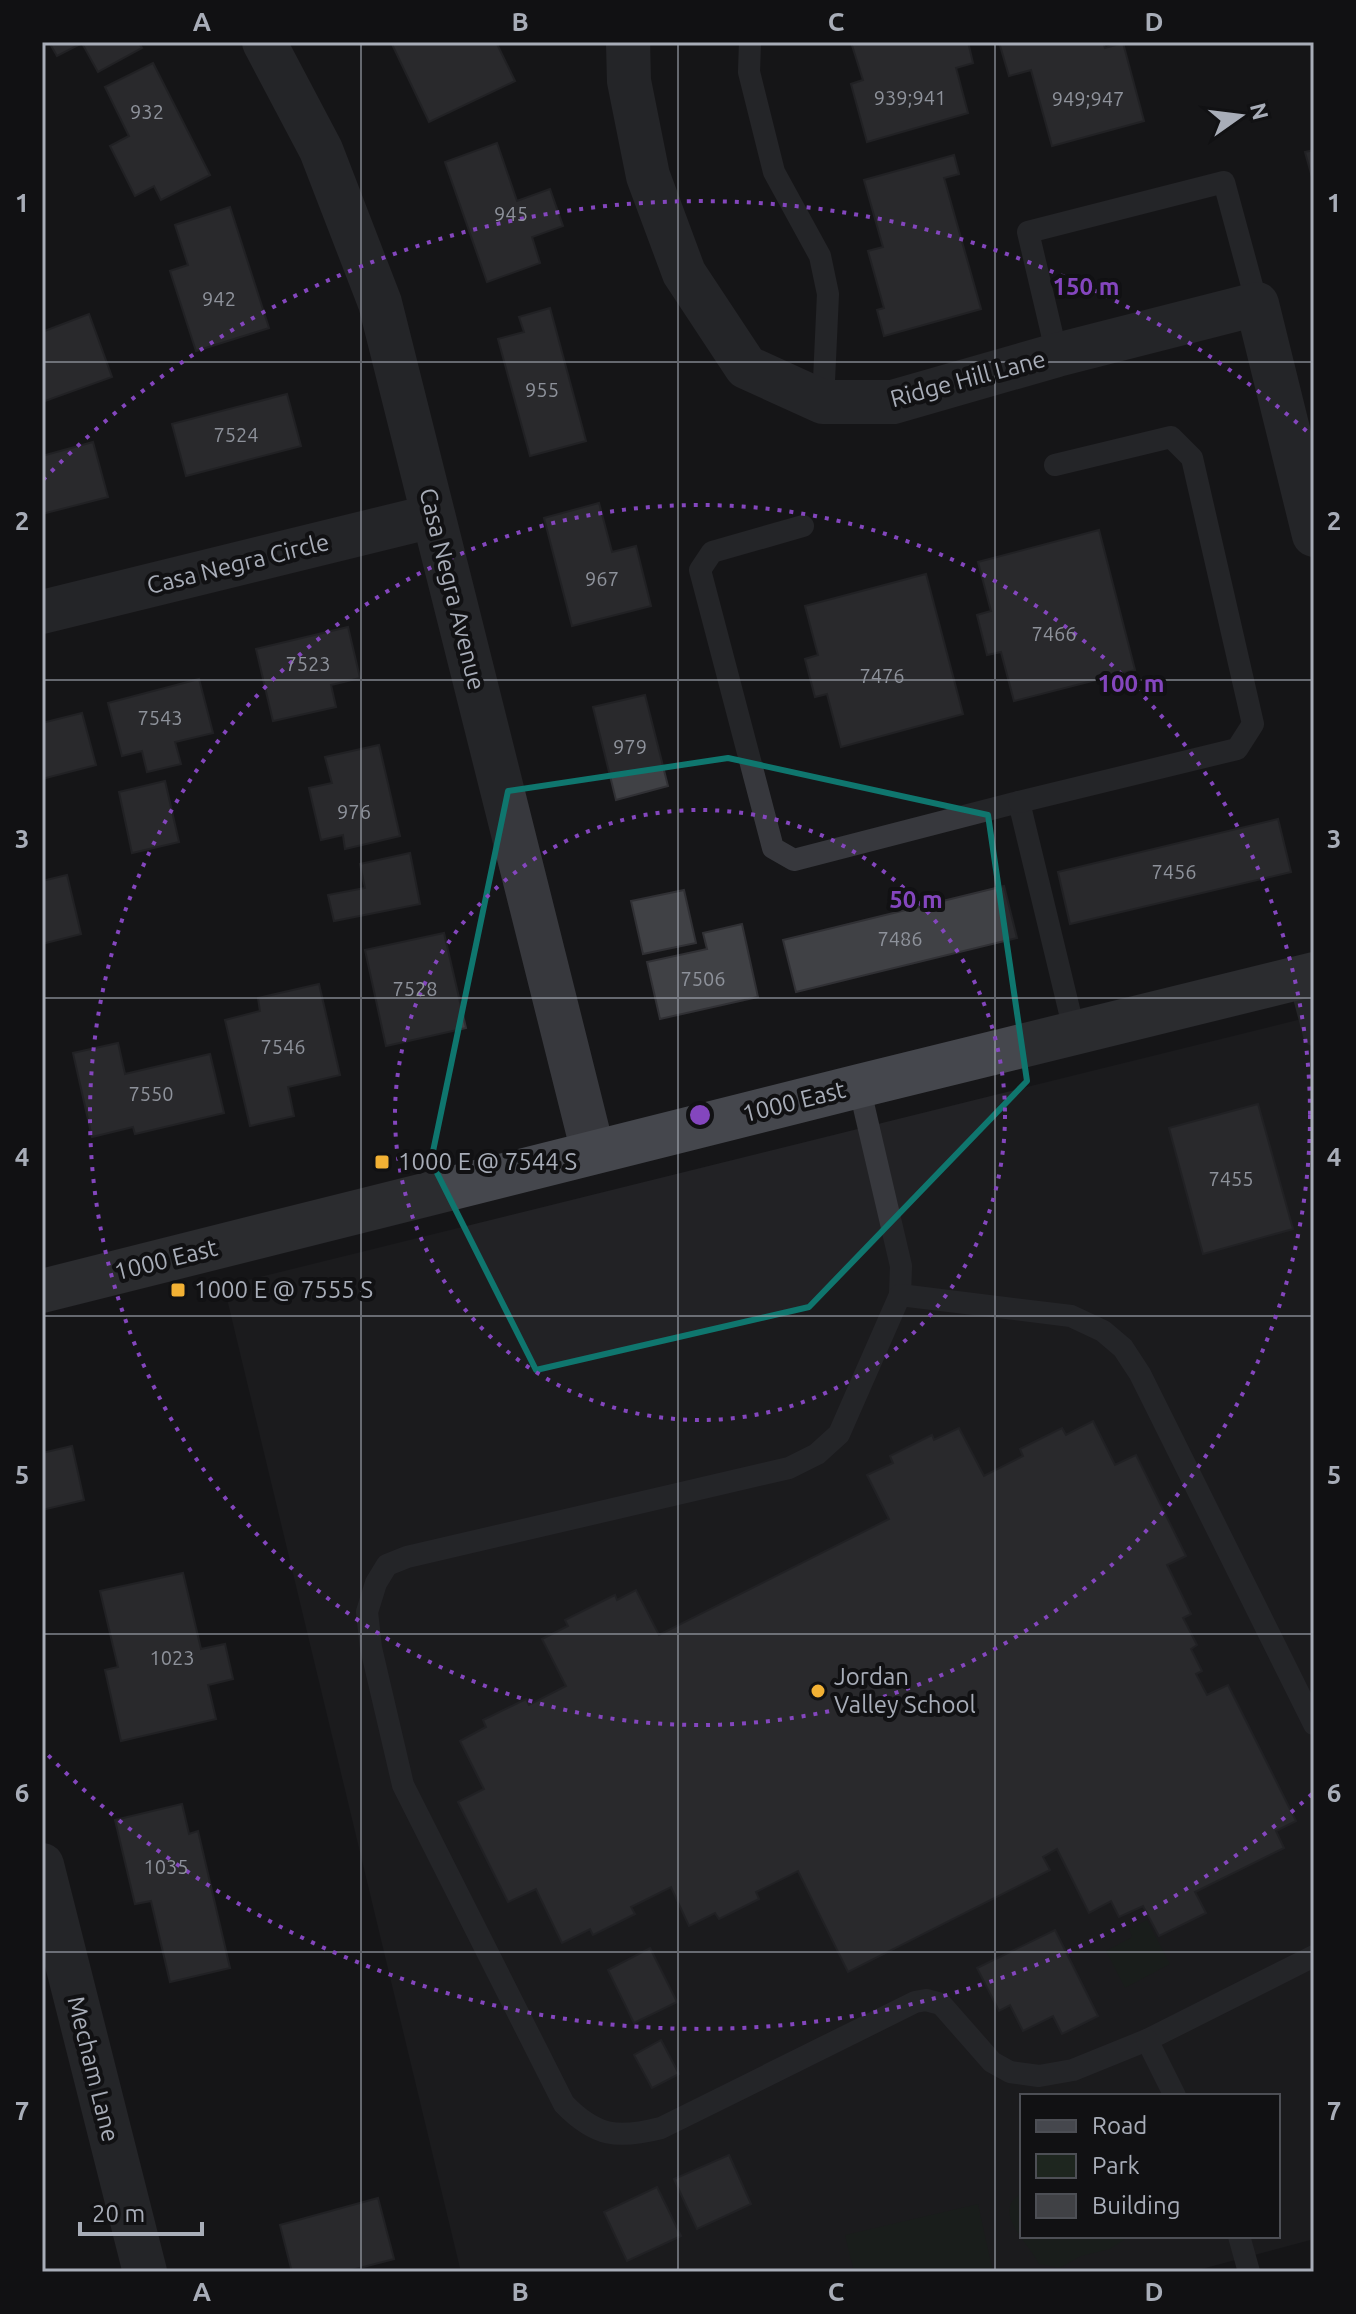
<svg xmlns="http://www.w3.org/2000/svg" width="1356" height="2314" font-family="Ubuntu,sans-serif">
	<rect width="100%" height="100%" fill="#161618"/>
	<path fill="#222225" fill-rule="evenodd" d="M1314 1016V2239L1190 2272H461L224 1286ZM1022 2096H1278V2236H1022Z"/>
	<g fill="#1e261f">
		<polygon points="1147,1920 1170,1964 1125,1988 1106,1951 1132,1937 1129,1929"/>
		<path d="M1022 2193V2236L1128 2237 1110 2249 1081 2256 1060 2268 1039 2264C1028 2242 990 2211 1022 2193Z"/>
		<polygon points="978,2204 993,2272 854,2272 845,2235"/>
	</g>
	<g fill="#404145" stroke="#303034" stroke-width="2">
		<polygon points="49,42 138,42 142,48 98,72 82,43 57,56"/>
		<polygon points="391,42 496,42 515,81 429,122"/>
		<polygon points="851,42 968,42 973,63 956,68 968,113 867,142 851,84 863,80"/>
		<polygon points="999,42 1103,42 1105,48 1123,43 1144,121 1052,146 1031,70 1009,76"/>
		<polygon points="153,63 210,175 161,200 154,186 135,196 110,146 129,136 105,87"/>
		<polygon points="497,143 517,201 550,189 563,226 532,237 540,263 487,282 445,162"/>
		<polygon points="1314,150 1314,184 1305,152"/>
		<polygon points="954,155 959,174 944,178 981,309 884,336 877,310 884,308 868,251 883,247 864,180"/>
		<polygon points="230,207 269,328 196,351 170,271 188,265 175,225"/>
		<polygon points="550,308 586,441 530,456 498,339 524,332 519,317"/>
		<polygon points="89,314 112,377 45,401 42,392 42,332"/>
		<polygon points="287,394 301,446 186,476 172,424"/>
		<polygon points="93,442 108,497 42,514 42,456"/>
		<polygon points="599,503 612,552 636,546 651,606 572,626 544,518"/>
		<polygon points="1099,530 1135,670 1014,701 1001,652 987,655 977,615 991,611 978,562"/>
		<polygon points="926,574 963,714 841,747 827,694 815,697 805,659 818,655 805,606"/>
		<polygon points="348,627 360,678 331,685 336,707 273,721 256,649"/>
		<polygon points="199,679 213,733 175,742 181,764 147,772 142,751 122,756 108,703"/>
		<polygon points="645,695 668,786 616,800 593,707"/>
		<polygon points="82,713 96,765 42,779 42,723"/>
		<polygon points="379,745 400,836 345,849 343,835 321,840 309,788 332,783 325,757"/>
		<polygon points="165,781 179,842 132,853 119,792"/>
		<polygon points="1278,819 1291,872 1070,924 1058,872"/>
		<polygon points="410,853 420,904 334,921 328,895 365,888 360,864"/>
		<polygon points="67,875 81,934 42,944 42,881"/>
		<polygon points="1004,886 1017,938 796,992 783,940"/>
		<polygon points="684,890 696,943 643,954 631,901"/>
		<polygon points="742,924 758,997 660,1019 647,962 707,949 703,933"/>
		<polygon points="444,933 466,1028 386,1046 365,950"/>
		<polygon points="319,984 340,1075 288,1087 294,1116 250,1126 225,1020 260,1011 258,998"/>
		<polygon points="118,1043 125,1074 210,1054 224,1113 135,1134 133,1127 92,1137 73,1053"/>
		<polygon points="1258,1104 1293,1229 1203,1254 1169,1128"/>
		<polygon points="1093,1421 1115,1465 1136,1455 1186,1556 1167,1565 1191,1614 1183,1618 1197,1645 1191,1649 1202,1671 1196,1674 1207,1695 1228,1685 1296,1821 1276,1831 1284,1848 1195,1892 1206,1913 1159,1936 1143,1906 1119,1917 1111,1901 1089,1913 1057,1849 1043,1857 1050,1870 848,1972 798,1871 756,1892 759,1899 719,1919 715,1913 689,1926 671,1887 631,1907 635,1914 593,1935 590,1929 562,1943 536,1889 508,1902 458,1802 484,1789 460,1741 486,1727 483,1720 526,1699 529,1705 566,1686 542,1639 568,1626 565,1620 615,1595 617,1600 636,1590 659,1635 889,1519 867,1475 893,1463 890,1456 932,1435 934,1440 959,1428 984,1476 1023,1456 1020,1449 1062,1428 1066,1435"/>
		<polygon points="72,1446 84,1500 42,1510 42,1453"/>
		<polygon points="183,1573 201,1649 225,1644 233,1679 208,1685 216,1719 121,1741 105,1670 118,1667 100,1591"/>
		<polygon points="182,1804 189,1834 198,1831 230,1968 170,1982 151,1901 135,1904 115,1820"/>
		<polygon points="1055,1930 1098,2016 1062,2034 1053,2016 1023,2031 1010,2005 999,2011 977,1968"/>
		<polygon points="650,1948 677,2002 634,2023 608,1970"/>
		<polygon points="661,2040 679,2074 652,2088 634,2055"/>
		<polygon points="729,2155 751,2204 697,2229 674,2179"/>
		<polygon points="657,2187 681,2236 627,2261 604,2212"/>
		<polygon points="378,2198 394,2259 344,2272 292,2272 280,2225"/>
	</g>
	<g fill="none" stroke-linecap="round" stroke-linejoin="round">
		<g stroke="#37383d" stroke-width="22">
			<polyline points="750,42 749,72 774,172 820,256 828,294 823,402"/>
			<polyline points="1057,355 1028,232 1224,182 1257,304"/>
			<polyline points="803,526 712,552 700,570 773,848 794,860 1019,802 1075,1034"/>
			<polyline points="1019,802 1237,749 1253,724 1192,458 1171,437 1055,465"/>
			<polyline points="1299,978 1314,1035"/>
			<polyline points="859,1086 901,1266 900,1295"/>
			<path d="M1314 1724 1140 1374 1123 1348 1103 1331 1071 1316 900 1295 839 1434 817 1454 789 1468 407 1557 387 1565 376 1583 367 1612 371 1648 403 1785 564 2104C596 2137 618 2139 661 2128L915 2002 926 2000 941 2004 992 2062 1010 2072 1039 2076 1073 2070 1147 2040 1314 1956"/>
			<polyline points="1147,2040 1175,2096"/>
			<polyline points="1239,2236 1249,2272"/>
		</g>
		<g stroke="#37383d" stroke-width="44">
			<polyline points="264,42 321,150 380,303 593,1152"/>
			<polyline points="628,42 629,81 648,176 684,273 746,367 823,402 893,402 1057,355 1257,304 1314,535"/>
			<polyline points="42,612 433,516"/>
			<polyline points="42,1865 145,2272"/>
		</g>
		<polyline stroke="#45474d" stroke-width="44" points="42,1291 859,1086 1314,974"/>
	</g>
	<path d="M0 0H1356V2314H0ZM728 758 988 815 1027 1081 809 1307 536 1370 431 1161 508 791Z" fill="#161618" fill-opacity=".55" fill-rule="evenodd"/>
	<path fill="none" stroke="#0f766e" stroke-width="6" stroke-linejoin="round" d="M728 758 988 815 1027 1081 809 1307 536 1370 431 1161 508 791Z"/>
	<path fill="none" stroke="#a8adb8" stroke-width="2" stroke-opacity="0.55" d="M361 42V2272M678 42V2272M995 42V2272M42 362H1314M42 680H1314M42 998H1314M42 1316H1314M42 1634H1314M42 1952H1314"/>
	<g fill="none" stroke="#8446be" stroke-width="4" stroke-dasharray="4 8">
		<circle cx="700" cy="1115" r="305"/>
		<circle cx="700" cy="1115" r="610"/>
		<path d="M1312 1794A914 914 0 0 1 43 1750M43 480A914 914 0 0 1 1312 436"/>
	</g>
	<g fill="#f2b134" stroke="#111113" stroke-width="3">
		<rect x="374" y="1154" width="16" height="16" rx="4"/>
		<rect x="170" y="1282" width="16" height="16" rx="4"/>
		<circle cx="818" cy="1691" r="8"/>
	</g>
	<g text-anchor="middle" stroke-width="8" stroke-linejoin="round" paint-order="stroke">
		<g font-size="20" fill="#8e929b">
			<text x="910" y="105">939;941</text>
			<text x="1088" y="106">949;947</text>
			<text x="147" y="119">932</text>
			<text x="511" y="221">945</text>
			<text x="219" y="306">942</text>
			<text x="542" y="397">955</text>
			<text x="236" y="442">7524</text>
			<text x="602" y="586">967</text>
			<text x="1054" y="641">7466</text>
			<text x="308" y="671">7523</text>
			<text x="882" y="683">7476</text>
			<text x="160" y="725">7543</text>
			<text x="630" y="754">979</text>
			<text x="354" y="819">976</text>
			<text x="1174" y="879">7456</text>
			<text x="900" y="946">7486</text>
			<text x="703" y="986">7506</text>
			<text x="415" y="996">7528</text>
			<text x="283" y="1054">7546</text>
			<text x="151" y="1101">7550</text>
			<text x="1231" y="1186">7455</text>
			<text x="172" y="1665">1023</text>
			<text x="166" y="1874">1035</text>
		</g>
		<g font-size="24" fill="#a8adb8" stroke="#111113">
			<text transform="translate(968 379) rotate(-15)" y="8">Ridge Hill Lane</text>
			<text transform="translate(238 564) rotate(-14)" y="8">Casa Negra Circle</text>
			<text transform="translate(452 589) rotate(76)" y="8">Casa Negra Avenue</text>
			<text transform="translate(794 1102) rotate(-14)" y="8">1000 East</text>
			<text transform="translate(166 1260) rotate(-14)" y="8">1000 East</text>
			<text transform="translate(93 2069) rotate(76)" y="8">Mecham Lane</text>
		</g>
		<g font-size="24" fill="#a8adb8" stroke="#111113" text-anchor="start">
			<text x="398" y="1170">1000 E @ 7544 S</text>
			<text x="194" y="1298">1000 E @ 7555 S</text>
			<text x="834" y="1685">Jordan<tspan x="834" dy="28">Valley School</tspan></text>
		</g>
	</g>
	<circle cx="700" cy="1115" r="12" fill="#8446be" stroke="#111113" stroke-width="4"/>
	<g font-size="24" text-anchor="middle" font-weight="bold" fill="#8446be" stroke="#111113" stroke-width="8" stroke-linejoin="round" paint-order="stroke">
		<text x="1086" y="295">150 m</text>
		<text x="1131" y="692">100 m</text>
		<text x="916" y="908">50 m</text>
	</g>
	<rect width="1356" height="2314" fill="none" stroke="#111113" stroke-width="88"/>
	<rect x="1020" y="2094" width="260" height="144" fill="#111113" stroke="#4d4f55" stroke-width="2"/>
	<rect x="1036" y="2120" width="40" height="12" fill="#45474d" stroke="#4d4f55" stroke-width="2"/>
	<text x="1092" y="2134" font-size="24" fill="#a8adb8">Road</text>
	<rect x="1036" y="2154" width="40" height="24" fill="#1e261f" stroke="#4d4f55" stroke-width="2"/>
	<text x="1092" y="2174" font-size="24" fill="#a8adb8">Park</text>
	<rect x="1036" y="2194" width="40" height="24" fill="#404145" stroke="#4d4f55" stroke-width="2"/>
	<text x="1092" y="2214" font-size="24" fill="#a8adb8">Building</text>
	<g transform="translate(1240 116) rotate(76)" stroke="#111113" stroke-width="6" paint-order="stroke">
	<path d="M0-6L14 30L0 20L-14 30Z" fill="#a8adb8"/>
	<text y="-12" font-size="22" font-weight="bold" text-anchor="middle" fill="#a8adb8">N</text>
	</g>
	<path d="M80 2222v12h122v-12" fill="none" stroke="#a8adb8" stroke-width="4"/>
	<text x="92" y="2222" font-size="24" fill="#a8adb8" stroke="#111113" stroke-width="6" paint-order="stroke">20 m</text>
	<rect x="44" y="44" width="1268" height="2226" fill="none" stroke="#a8adb8" stroke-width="3"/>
	<g font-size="26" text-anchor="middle" font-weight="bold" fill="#a8adb8">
		<text x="202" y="31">A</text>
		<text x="520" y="31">B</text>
		<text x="836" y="31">C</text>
		<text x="1154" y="31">D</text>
		<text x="22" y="212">1</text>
		<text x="1334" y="212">1</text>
		<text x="22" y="530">2</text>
		<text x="1334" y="530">2</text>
		<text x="22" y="848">3</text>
		<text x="1334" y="848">3</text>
		<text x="22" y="1166">4</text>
		<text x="1334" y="1166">4</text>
		<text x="22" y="1484">5</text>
		<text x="1334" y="1484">5</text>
		<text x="22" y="1802">6</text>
		<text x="1334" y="1802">6</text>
		<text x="22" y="2120">7</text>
		<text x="1334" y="2120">7</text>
		<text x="202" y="2301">A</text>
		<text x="520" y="2301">B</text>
		<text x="836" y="2301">C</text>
		<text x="1154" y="2301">D</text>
	</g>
</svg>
